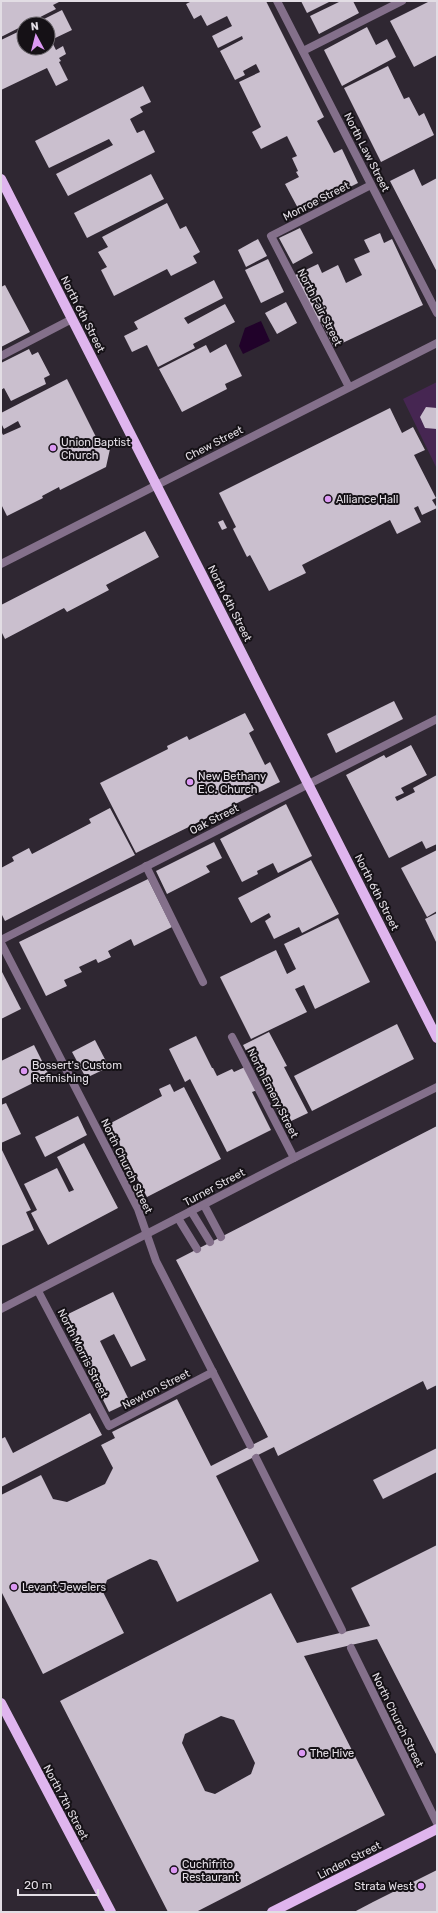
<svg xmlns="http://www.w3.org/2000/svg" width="438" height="1913" font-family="Rubik,sans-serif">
	<rect width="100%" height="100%" fill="#2f2732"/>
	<polygon fill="#462652" points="437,382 437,469 403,399"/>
	<polygon fill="#21022a" points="261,321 270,341 243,354 239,346 245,328"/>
	<g fill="#cabfce" fill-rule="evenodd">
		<polygon points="1,1 61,1 53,5 56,9 1,37"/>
		<polygon points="192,1 266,1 324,117 317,121 334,153 342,149 358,183 300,212 285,184 299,177 296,172 298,171 292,158 297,156 287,136 261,149 252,132 261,127 239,82 260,72 256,64 243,71 245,75 235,80 220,51 243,39 242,36 218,48 212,36 232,26 227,16 207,26 201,15 194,19 186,4"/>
		<polygon points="301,1 331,1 307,13"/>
		<polygon points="341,1 353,1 359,13 319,34 310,16"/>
		<polygon points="430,1 437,1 437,55 414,67 390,21"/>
		<polygon points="62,10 72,30 51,40 56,50 63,46 66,54 59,58 61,61 59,62 68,80 56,86 47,68 1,90 1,40 24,29 24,48 48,48 48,24 34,24"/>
		<polygon points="367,27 376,45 387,39 396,57 342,86 324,50"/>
		<polygon points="388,66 404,99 409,97 419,116 424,113 434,135 381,162 344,88"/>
		<polygon points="143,86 151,102 140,107 143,112 130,119 137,133 144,130 155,152 68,196 56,174 113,145 109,139 49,168 35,141"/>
		<polygon points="414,169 422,186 437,178 437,272 390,181"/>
		<polygon points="151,174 164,199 87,238 74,213"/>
		<polygon points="167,203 180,229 186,226 200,252 193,256 197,263 171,276 167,269 114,296 101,270 107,267 98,252 108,247 102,237"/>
		<polygon points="300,228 313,253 293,264 279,238"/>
		<polygon points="380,233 384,243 392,239 423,305 334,347 321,322 318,323 293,276 318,264 322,273 338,265 346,283 362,275 354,259 370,252 364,240"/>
		<polygon points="258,239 267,256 246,267 238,250"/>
		<polygon points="268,259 284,292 261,303 245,270"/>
		<polygon points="214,280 223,298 184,318 188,324 225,304 235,322 193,344 195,348 158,367 147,345 132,352 124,336 138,329 134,322"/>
		<polygon points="5,285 30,332 1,347 1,287"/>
		<polygon points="286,302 297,323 277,334 265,313"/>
		<polygon points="226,344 242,376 225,384 227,389 182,412 159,369 206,345 210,353"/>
		<polygon points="29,349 32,355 38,352 50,375 44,378 46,384 11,401 4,388 1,390 1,363"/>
		<polygon points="67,379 101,447 110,449 106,467 60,490 59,487 42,496 43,498 7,516 1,504 1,431 3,435 21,427 18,421 4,429 1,423 1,413"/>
		<polygon points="426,407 437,408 437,429 425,428 420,417"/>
		<polygon points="390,408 402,433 413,427 425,450 414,455 436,498 432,500 437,508 422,515 418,506 414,508 421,522 397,534 390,520 302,565 306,573 269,591 250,555 247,557 233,529 236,527 219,493"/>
		<polygon points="223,520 227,528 222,530 218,522"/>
		<polygon points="145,531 159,557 106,585 109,590 67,612 64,608 5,639 1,631 1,605"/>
		<polygon points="394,701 403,719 336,753 327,734"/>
		<polygon points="245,713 254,730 249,733 265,765 270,762 280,782 136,853 100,783 168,749 167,746 187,736 189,740"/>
		<polygon points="411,745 427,775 401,788 404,793 395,797 397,801 415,792 413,788 437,775 437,844 426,849 422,841 389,858 346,775 384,755 386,758"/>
		<polygon points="286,804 312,856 278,873 273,863 257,871 258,874 242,882 220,839"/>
		<polygon points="110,808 135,855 5,921 1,913 1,868 14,861 12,857 29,848 32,854 91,823 89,819"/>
		<polygon points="214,842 222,858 206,866 210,872 167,894 156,871"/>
		<polygon points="437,850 437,911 427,917 401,868"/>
		<polygon points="311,860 339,914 302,933 299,927 274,939 265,921 271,917 269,913 251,923 238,898"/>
		<polygon points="148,879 172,927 134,946 131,939 108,951 111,957 98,963 96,959 79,967 82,972 64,980 67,986 46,996 19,942"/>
		<polygon points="437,913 437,944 425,919"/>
		<polygon points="338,918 370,982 315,1009 304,985 295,989 307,1012 251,1039 220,977 276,950 287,974 296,969 284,944"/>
		<polygon points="1,970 21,1009 1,1019"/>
		<polygon points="397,1024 414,1059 312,1111 294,1076"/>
		<polygon points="269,1032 287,1066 284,1067 308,1113 285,1124 243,1045"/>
		<polygon points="196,1036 212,1068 213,1068 217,1076 232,1069 234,1072 245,1067 257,1090 252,1092 271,1130 227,1152 190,1079 185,1082 169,1049"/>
		<polygon points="95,1040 109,1067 86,1078 72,1052"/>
		<polygon points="34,1045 49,1075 1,1099 1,1061"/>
		<polygon points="170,1084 174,1092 184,1087 221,1159 147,1197 109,1124 162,1096 159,1089"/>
		<polygon points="6,1103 21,1134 1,1143 1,1105"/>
		<polygon points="78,1116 87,1135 45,1157 35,1137"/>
		<polygon points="437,1126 437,1385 427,1390 423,1381 278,1456 274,1447 216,1476 259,1561 177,1602 157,1561 150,1559 107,1580 103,1592 124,1633 43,1674 1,1591 1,1495 41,1475 53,1499 67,1502 105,1484 113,1468 101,1445 115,1438 112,1432 177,1399 211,1466 268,1437 176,1260"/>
		<polygon points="84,1143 118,1208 48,1245 31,1213 37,1210 24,1184 57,1168 69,1192 74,1190 57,1157"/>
		<polygon points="1,1148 31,1210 26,1212 34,1230 1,1246"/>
		<polygon points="113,1292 146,1360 131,1367 114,1334 100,1341 130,1402 109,1412 62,1317"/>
		<polygon points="90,1413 102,1435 1,1487 1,1439 5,1437 13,1453"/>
		<polygon points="437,1448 437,1472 383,1499 373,1480"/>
		<path d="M437 1545V1756L377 1639 304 1656 385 1815 196 1912H168L60 1701 271 1593 297 1643 370 1626 351 1588ZM221 1716 234 1720 255 1763 251 1774 215 1794 205 1791 182 1743 185 1734Z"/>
		<polygon points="437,1870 437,1912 354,1912 373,1902"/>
	</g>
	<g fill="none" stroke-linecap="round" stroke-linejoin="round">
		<g stroke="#84708b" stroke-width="8">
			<polyline points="303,51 402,1"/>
			<polyline points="1,356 72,319"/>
			<polyline points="349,387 271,236 371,185"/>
			<polyline points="146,866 203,982"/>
			<polyline points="1,943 138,1209 156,1261 250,1445"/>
			<polyline points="232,1037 294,1158"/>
			<polyline points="204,1205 221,1237"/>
			<polyline points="191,1211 210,1242"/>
			<polyline points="178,1218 197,1249"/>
			<polyline points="38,1291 109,1426 213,1372"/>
			<polyline points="256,1458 342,1630"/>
			<polyline points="351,1648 437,1823"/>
		</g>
		<g stroke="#84708b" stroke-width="8">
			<polyline points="277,1 437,313"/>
			<polyline points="1,940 437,719"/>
		</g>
		<g stroke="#84708b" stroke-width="8">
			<polyline points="1,564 437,343"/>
			<polyline points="1,1309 294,1158 437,1087"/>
		</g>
		<g stroke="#dfb5ee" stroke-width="10">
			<polyline points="1,179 437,1038"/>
			<polyline points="1,1703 111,1912"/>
			<polyline points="272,1912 437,1829"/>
		</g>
	</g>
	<g fill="#dc99f4" stroke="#151116" stroke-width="1.5">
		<circle cx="53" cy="448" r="4"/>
		<circle cx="328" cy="499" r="4"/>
		<circle cx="190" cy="782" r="4"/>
		<circle cx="24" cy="1071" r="4"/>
		<circle cx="14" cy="1587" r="4"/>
		<circle cx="302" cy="1753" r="4"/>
		<circle cx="174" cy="1870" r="4"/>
		<circle cx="421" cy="1886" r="4"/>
	</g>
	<g text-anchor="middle" stroke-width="4" stroke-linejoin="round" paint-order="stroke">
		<g font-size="11" fill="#e2dde4" stroke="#151116">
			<text transform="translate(367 152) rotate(63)" y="4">North Law Street</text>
			<text transform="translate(316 201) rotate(-27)" y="4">Monroe Street</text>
			<text transform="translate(320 307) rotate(63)" y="4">North Fair Street</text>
			<text transform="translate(83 314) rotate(63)" y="4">North 6th Street</text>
			<text transform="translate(214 443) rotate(-27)" y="4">Chew Street</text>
			<text transform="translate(230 603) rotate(63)" y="4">North 6th Street</text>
			<text transform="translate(214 819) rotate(-27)" y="4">Oak Street</text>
			<text transform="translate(377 892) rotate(63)" y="4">North 6th Street</text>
			<text transform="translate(273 1093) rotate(63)" y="4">North Emery Street</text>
			<text transform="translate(127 1166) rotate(64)" y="4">North Church Street</text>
			<text transform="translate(214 1187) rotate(-28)" y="4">Turner Street</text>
			<text transform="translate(83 1353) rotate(63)" y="4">North Morris Street</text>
			<text transform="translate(156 1389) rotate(-27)" y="4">Newton Street</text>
			<text transform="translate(398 1720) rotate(64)" y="4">North Church Street</text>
			<text transform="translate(66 1802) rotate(62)" y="4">North 7th Street</text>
			<text transform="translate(349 1860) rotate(-27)" y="4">Linden Street</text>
		</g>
		<g font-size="11" fill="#e2dde4" stroke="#151116" text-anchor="start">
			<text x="61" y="446">Union Baptist<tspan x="61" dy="13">Church</tspan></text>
			<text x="336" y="503">Alliance Hall</text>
			<text x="198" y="780">New Bethany<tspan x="198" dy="13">E.C. Church</tspan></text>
			<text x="32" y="1069">Bossert's Custom<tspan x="32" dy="13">Refinishing</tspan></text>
			<text x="22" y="1591">Levant Jewelers</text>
			<text x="310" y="1757">The Hive</text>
			<text x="182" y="1868">Cuchifrito<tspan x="182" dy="13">Restaurant</tspan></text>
			<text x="413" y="1890" text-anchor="end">Strata West</text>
		</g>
	</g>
	<rect width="438" height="1913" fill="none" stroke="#e2dde4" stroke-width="4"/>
	<g transform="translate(36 36) rotate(353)"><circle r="19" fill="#151116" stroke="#676368"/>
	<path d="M0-3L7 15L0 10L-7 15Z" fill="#dc99f4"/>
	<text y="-6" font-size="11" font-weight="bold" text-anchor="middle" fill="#e2dde4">N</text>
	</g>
	<path d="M18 1889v6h80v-6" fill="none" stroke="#e2dde4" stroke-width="2"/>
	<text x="24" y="1889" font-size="12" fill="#e2dde4" stroke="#151116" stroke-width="3" paint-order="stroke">20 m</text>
</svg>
